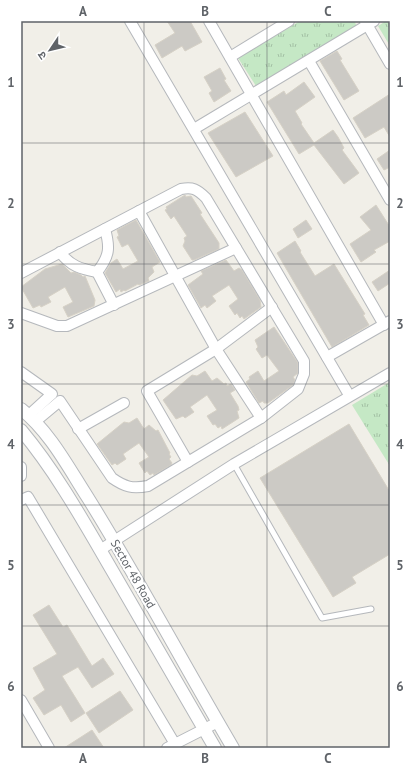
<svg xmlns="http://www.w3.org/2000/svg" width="411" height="769" font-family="'PT Sans','Noto Sans Devanagari',sans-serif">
	<defs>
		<pattern id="park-tufts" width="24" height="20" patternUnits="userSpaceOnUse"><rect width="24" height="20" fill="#c5e8c5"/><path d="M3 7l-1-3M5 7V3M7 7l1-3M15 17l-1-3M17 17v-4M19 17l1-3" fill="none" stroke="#a3c0a4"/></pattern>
	</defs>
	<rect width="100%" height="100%" fill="#f1efe8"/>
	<g fill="url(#park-tufts)">
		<polygon points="300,21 354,21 357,26 256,86 238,58"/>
		<polygon points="386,21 390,21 390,46 378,26"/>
		<polygon points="390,382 390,466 352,405"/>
	</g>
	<g fill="#cccac5" stroke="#d6d1c6">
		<polygon points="167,21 190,21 202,42 185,51 182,46 162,58 155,45 175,33"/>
		<polygon points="337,51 342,59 340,60 359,91 344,100 320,61"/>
		<polygon points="220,68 226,79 224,80 231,91 214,102 209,93 212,91 204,77"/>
		<polygon points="304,82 315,97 295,111 302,123 301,124 314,143 333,130 338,137 344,148 342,150 359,173 344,184 314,145 299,154 267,102 284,91 286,95"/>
		<polygon points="390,94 390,137 384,127 365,138 353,118"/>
		<polygon points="245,112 273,156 236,177 208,133"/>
		<polygon points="390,150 390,167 384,170 377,159"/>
		<polygon points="185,195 186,197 191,196 202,213 200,214 219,243 219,249 194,260 192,260 183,246 185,241 184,238 187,236 174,216 171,219 165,210 167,209 166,207"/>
		<polygon points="376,205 390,227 390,241 374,250 376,252 361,262 350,244 371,230 360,217"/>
		<polygon points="136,220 160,262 152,267 154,272 148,278 149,281 139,285 138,284 125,291 124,290 121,292 120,289 116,292 105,273 111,263 117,259 123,269 138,261 128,244 122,247 117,237 119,236 117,230"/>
		<polygon points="306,220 312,229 298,238 293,229"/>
		<polygon points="295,241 301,251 300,252 315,276 334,264 365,314 363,315 369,325 332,347 277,253"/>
		<polygon points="226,260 234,271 239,268 242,270 260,300 261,307 244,319 242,316 240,318 237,313 235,315 229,306 238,299 229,285 212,296 216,301 207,308 205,305 201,308 188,285 203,274 201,271"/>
		<polygon points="62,264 71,273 74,272 81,275 83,277 85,276 95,300 94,306 68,317 63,307 73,302 65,287 48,297 51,302 41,307 40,305 33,308 21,287 45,269"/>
		<polygon points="390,270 390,283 378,291 372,282"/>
		<polygon points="274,327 298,363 298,373 293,377 295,380 293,385 268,403 264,403 263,401 259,403 246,382 250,379 249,377 258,371 264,381 279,371 267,355 262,358 256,349 258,347 255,340"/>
		<polygon points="205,371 212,381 217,378 224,384 226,383 227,386 231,384 235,390 230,393 238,406 239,410 237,411 239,418 222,429 221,426 218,428 215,424 213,425 207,416 217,410 207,395 190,407 194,412 185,418 183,416 176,419 163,400 192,375 197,376"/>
		<polygon points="137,418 144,429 149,425 156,431 158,430 170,453 169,454 171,457 169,459 172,463 171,465 154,475 153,473 150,475 147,471 145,473 139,463 149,457 139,443 123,454 126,459 117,465 115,463 112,465 97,444 124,422 129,423"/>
		<polygon points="349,424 390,492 390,554 352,577 356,583 333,597 260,478"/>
		<polygon points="49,605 63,627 67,625 92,666 103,658 114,674 92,688 78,667 62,676 85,713 71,722 61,705 44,715 33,698 45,690 33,668 57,654 33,615"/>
		<polygon points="120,691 133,710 99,733 86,713"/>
		<polygon points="92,730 104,748 64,748"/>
	</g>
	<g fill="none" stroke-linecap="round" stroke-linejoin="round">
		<g stroke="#b5b8bc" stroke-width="7">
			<polyline id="service" points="234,464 322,618 371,609"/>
		</g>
		<g stroke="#b5b8bc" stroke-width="12">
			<g id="minor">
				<polyline points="130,21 349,395"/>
				<polyline points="209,21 384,325"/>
				<polyline points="365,21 390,64"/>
				<polyline points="230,57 289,21"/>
				<polyline points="309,61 390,200"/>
				<polyline points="194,129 374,21"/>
				<polyline points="139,211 216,349 261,418"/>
				<path d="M60 252C70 266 81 269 97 272 110 256 110 247 105 229"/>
				<polyline points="97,272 114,305"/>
				<path d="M21 273 181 189C193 187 197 189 206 198L304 361V374L298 389 261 418 148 486C132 489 125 487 112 478L60 401 36 421"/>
				<polyline points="21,313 57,326 67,326 236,248"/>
				<polyline points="327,357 390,321"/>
				<polyline points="21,372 52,394 29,415"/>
				<polyline points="78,429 124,403"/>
				<polyline points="188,462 147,391 216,349 272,307"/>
				<polyline points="21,467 21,476"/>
				<polyline points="21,500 28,497 175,744"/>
				<polyline points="100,550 234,464 390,373"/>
				<polyline points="21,700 49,748"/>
				<polyline points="167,748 218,722"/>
			</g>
		</g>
		<g stroke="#b5b8bc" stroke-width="14">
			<g id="tertiary">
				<path d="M21 409C50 432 68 467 88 498 139 580 184 665 233 748"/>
				<path d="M21 430C57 473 85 524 113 572 147 631 181 689 215 748"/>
			</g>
		</g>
		<use href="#service" stroke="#fff" stroke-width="5"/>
		<use href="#minor" stroke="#fff" stroke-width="10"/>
		<use href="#tertiary" stroke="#fff" stroke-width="12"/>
	</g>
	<path fill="none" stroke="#5f6368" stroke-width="1" stroke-opacity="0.55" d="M144 21V748M267 21V748M21 143H390M21 264H390M21 384H390M21 505H390M21 626H390"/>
	<g text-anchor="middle" stroke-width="4" stroke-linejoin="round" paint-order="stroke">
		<g font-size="12" fill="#5f6368" stroke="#fff">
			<text transform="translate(133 574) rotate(60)" y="4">Sector 48 Road</text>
		</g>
	</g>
	<rect width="411" height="769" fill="none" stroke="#ffffff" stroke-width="44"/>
	<g transform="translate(50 50) rotate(235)" stroke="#ffffff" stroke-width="3" paint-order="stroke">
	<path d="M0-3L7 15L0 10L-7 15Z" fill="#5f6368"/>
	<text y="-6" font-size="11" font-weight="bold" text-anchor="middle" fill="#5f6368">उ</text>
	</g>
	<rect x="22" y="22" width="367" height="725" fill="none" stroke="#5f6368" stroke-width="1.5"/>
	<g font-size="13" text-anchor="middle" font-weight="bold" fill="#5f6368">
		<text x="83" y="16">A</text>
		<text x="205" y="16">B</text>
		<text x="328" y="16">C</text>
		<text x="11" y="87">1</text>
		<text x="400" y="87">1</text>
		<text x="11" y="208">2</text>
		<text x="400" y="208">2</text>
		<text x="11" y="329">3</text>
		<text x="400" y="329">3</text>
		<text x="11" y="449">4</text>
		<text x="400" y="449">4</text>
		<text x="11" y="570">5</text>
		<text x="400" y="570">5</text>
		<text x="11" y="691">6</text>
		<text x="400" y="691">6</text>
		<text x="83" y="763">A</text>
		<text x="205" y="763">B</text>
		<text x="328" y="763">C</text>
	</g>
</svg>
